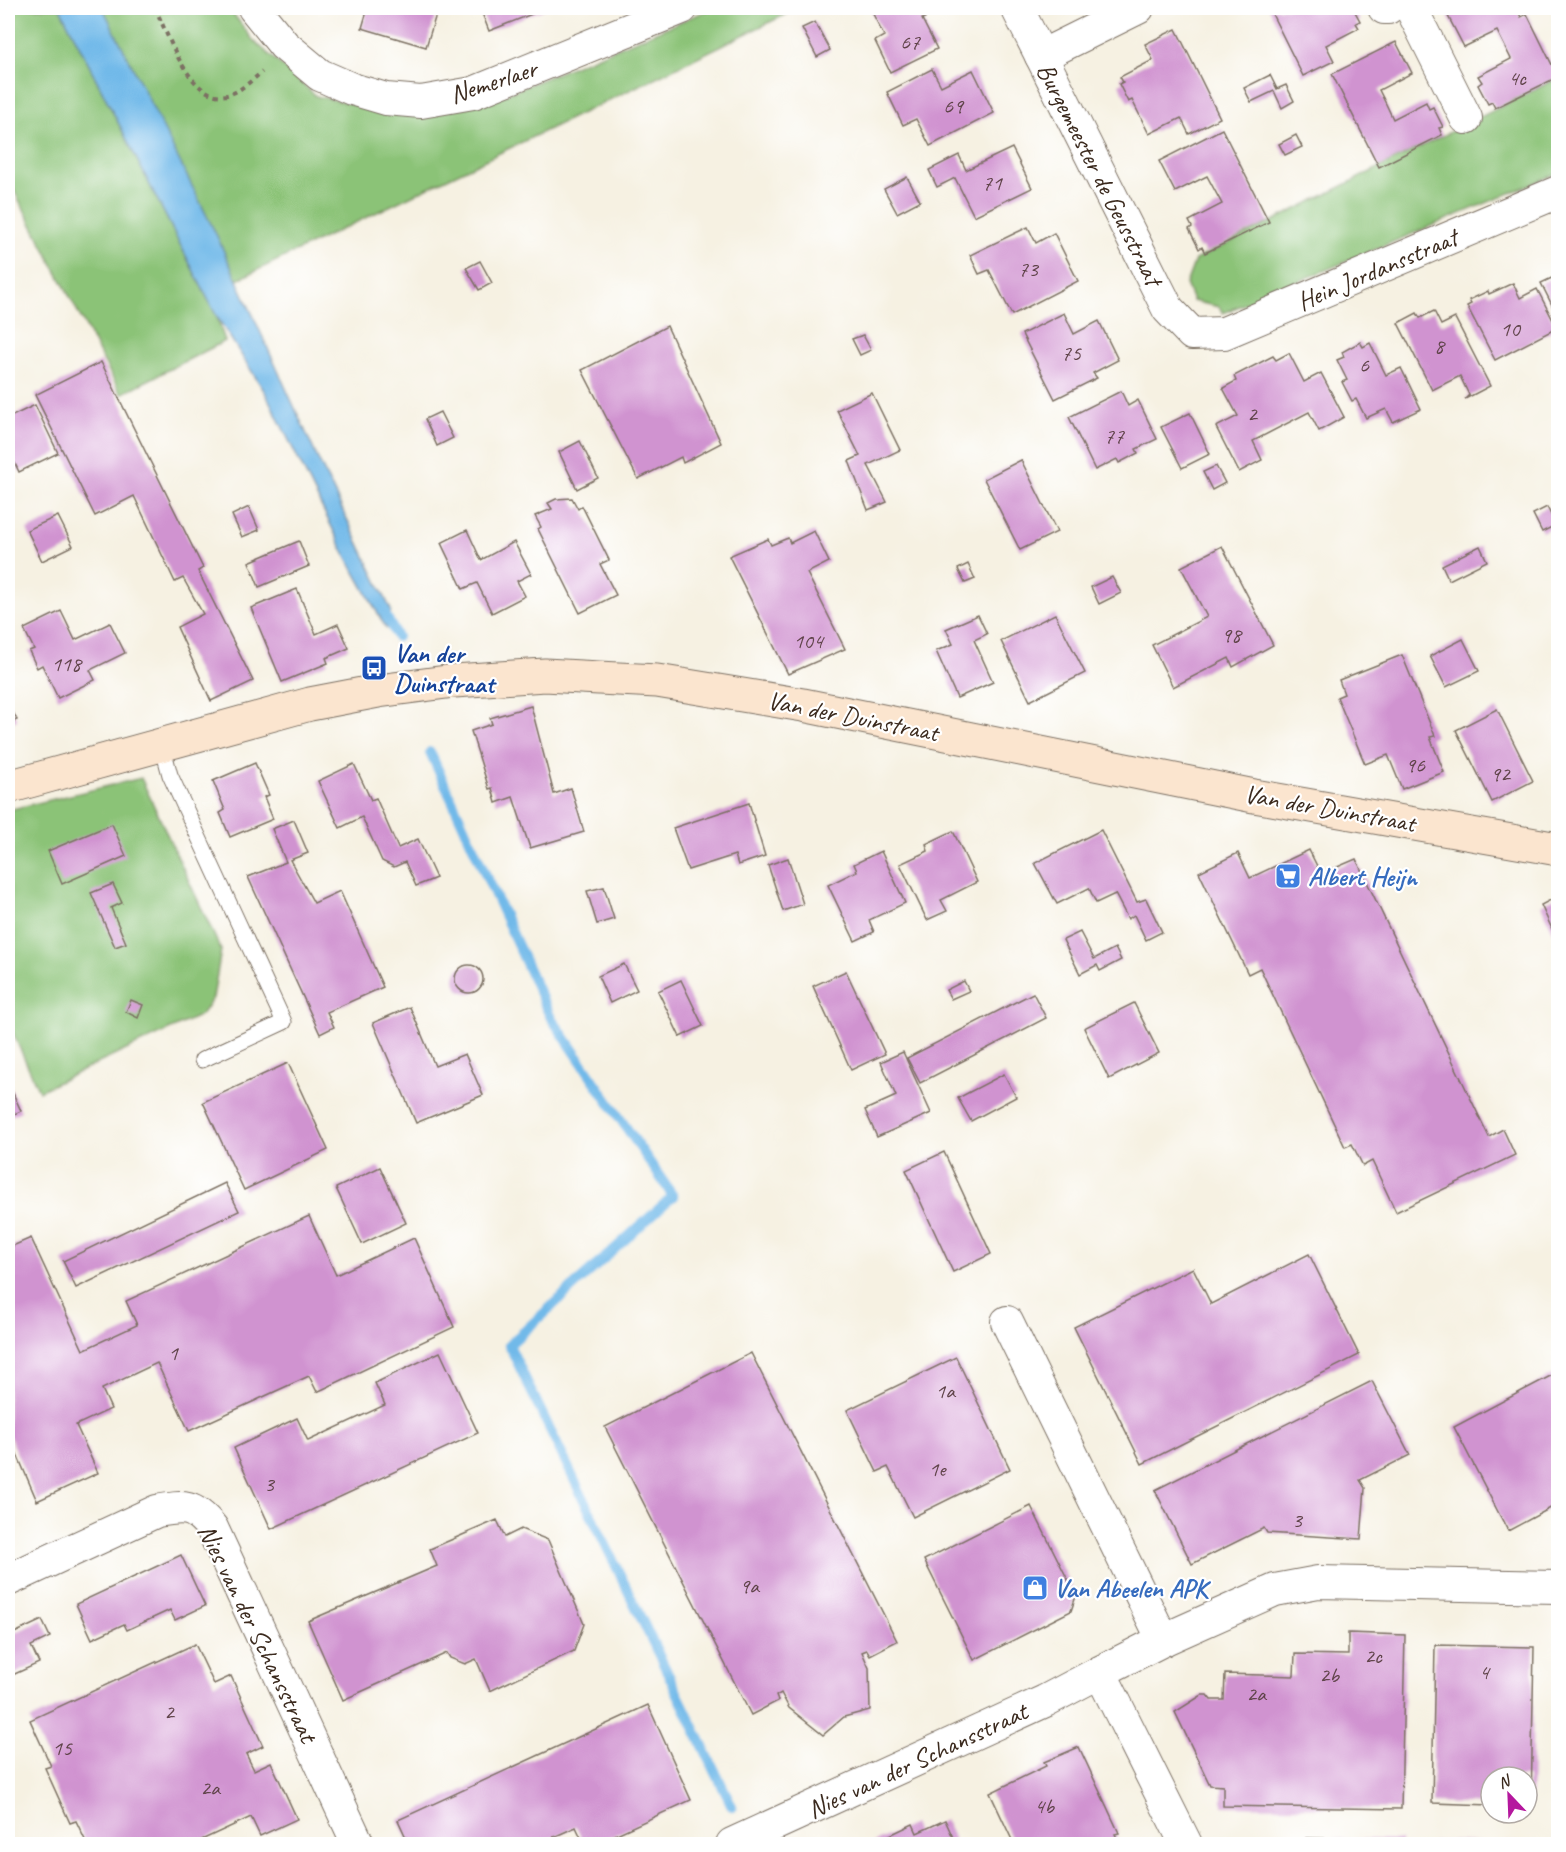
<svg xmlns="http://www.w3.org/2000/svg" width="1566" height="1852" font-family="Caveat,sans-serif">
	<rect width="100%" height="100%" fill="#fff"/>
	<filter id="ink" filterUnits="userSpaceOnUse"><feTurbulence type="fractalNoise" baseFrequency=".0167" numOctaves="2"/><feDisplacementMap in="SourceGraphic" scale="12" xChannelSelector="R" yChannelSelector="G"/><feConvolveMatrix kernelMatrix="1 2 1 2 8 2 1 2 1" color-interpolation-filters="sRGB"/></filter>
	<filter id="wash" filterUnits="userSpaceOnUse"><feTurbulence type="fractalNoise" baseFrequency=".008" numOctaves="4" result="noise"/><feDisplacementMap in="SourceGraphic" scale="24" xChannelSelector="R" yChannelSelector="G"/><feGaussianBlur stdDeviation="1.35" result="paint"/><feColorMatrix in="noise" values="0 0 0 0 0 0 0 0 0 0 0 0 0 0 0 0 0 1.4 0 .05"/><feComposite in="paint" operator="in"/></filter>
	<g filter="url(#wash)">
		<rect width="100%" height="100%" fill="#f6f1e2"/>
		<g fill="#8bc377" stroke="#63764a" stroke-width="1.5">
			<polygon points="8,8 60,8 217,317 225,341 121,394 8,179"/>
			<polygon points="100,8 229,8 253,40 316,96 404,115 500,97 713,8 799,8 237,280"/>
			<polygon points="1558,78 1558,173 1223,313 1219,307 1193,301 1186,284 1195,260"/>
			<polygon points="141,778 221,950 213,998 201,1015 39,1091 8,1022 8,810"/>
		</g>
		<polygon fill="#71b9e9" stroke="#567284" stroke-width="1.5" points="60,8 103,8 217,236 317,457 391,610 386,628 346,556 265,392 217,317"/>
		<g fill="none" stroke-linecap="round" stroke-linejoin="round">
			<g stroke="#71b9e9" stroke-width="10">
				<polyline points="382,608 397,637"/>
				<polyline points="430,752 550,1016 673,1196 509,1345 732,1806"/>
			</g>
		</g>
		<g id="blocks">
			<g fill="#d093d0">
				<polygon points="368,8 438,8 426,47 362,28"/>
				<polygon points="480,8 547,8 489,31"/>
				<polygon points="870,8 941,8 942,10 922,19 937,49 890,72 875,41 884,36"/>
				<polygon points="1269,8 1353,8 1360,21 1356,23 1359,28 1326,45 1334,61 1303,76"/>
				<polygon points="1465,8 1516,8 1521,17 1527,14 1558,77 1495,108 1492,102 1488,104 1478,85 1482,82 1478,76 1511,59 1497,31 1464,47 1448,16"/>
				<polygon points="815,22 830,50 817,57 802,28"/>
				<polygon points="1176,29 1220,118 1189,134 1181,118 1149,134 1132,100 1128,102 1119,84 1123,82 1120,77 1153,60 1145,44"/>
				<polygon points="1396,42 1412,73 1379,90 1386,104 1393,119 1426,102 1429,109 1433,107 1443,127 1439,128 1442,135 1379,167 1332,74"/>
				<polygon points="932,69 941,86 973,70 994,113 930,146 916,119 903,125 887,92"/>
				<polygon points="1270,75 1277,89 1286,85 1294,101 1282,108 1274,91 1251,102 1244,88"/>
				<polygon points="1222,129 1269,222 1205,253 1202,247 1199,249 1189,229 1192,227 1189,221 1222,204 1207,176 1175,192 1159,161"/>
				<polygon points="1296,135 1302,147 1285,155 1279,144"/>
				<polygon points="1012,148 1032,188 974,216 955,178 937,187 929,170 959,155 966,170"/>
				<polygon points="907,177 920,201 897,213 884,189"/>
				<polygon points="1028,227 1036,243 1054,233 1078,281 1012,315 989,270 979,274 970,255"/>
				<polygon points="480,261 492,283 479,290 466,268"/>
				<polygon points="1558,275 1558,309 1555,311 1541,283"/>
				<polygon points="1513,283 1520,298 1537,289 1557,328 1495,360 1467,306 1471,304 1469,300 1488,291 1489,294"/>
				<polygon points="1434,311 1441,325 1455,318 1490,386 1465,399 1469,395 1460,376 1432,390 1398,323 1417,313 1420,318"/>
				<polygon points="1064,313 1074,334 1099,321 1118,360 1093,373 1097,378 1055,399 1022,334"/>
				<polygon points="667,326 721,443 683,463 681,457 638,479 582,370"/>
				<polygon points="863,335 871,350 860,355 852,339"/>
				<polygon points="1360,342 1363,347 1370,343 1386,375 1401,368 1421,409 1393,422 1386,409 1366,418 1356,399 1352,401 1342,382 1347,380 1337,360 1344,357 1342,352"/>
				<polygon points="1289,353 1304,382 1321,373 1344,417 1319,431 1309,412 1253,441 1262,460 1239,472 1216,427 1238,416 1223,388 1236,381 1234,376 1273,356 1276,360"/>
				<polygon points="101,362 203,568 198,571 253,681 211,701 177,627 203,614 183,578 175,582 134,496 95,516 35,395"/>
				<polygon points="1121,391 1128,406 1138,400 1157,439 1136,449 1138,453 1119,463 1117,459 1095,470 1069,417"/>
				<polygon points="872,393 900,450 868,465 887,502 868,510 849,461 860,456 837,410"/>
				<polygon points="35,405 58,453 19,472 8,448 8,418"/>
				<polygon points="440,412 453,438 437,446 425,419"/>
				<polygon points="1190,413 1210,454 1182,468 1161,427"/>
				<polygon points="580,441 598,478 577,489 559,452"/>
				<polygon points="1021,460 1057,532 1020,550 984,479"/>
				<polygon points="1216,466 1225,483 1212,490 1203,472"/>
				<polygon points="572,498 578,509 582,506 609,560 600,564 616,595 580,613 538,529 541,527 535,516 552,509 548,503 556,499"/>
				<polygon points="249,507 259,530 242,537 232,515"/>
				<polygon points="1547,507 1556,525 1542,532 1533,514"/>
				<polygon points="58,516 73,546 42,561 27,530"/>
				<polygon points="467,530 481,560 514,542 531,574 517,581 525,596 492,613 477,583 463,589 441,543"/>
				<polygon points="814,531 829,562 807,573 845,649 788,674 729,556 768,539 771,545 788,538 790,543"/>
				<polygon points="299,541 309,566 259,587 249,562"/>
				<polygon points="1222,546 1273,645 1233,667 1229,658 1173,687 1152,645 1207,617 1181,567"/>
				<polygon points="1480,546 1487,561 1449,580 1442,565"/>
				<polygon points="968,564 975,579 965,583 958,569"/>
				<polygon points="1112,577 1121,593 1099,604 1091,587"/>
				<polygon points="297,589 316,634 338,624 349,648 326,658 328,663 282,682 251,608"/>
				<polygon points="61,611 75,640 110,623 125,653 90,670 95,680 58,698 42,665 37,668 29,651 34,649 24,629"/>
				<polygon points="1055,614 1085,673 1030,701 1001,641"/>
				<polygon points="978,615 987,634 974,640 993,682 957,698 936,651 953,644 946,629"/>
				<polygon points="1463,639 1479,671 1446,687 1430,656"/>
				<polygon points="1402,655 1435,736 1430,737 1444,772 1402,789 1388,755 1365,764 1337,697 1344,694 1339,680"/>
				<polygon points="8,702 17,720 8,724"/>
				<polygon points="531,706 554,794 571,788 584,832 530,848 513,797 496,803 492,788 489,789 471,731 492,724 490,718"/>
				<polygon points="1497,709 1533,781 1492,802 1456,730"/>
				<polygon points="255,763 269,795 264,797 273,819 230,837 220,813 225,810 213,781"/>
				<polygon points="354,764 371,800 376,798 398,848 418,839 436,878 416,886 405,862 394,867 382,861 362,817 340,828 318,781"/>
				<polygon points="749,803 765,856 738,865 735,855 688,870 673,828"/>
				<polygon points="294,820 308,853 290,860 314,903 340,891 383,987 327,1012 334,1027 320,1034 248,877 286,862 272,829"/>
				<polygon points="112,824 126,856 62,884 48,851"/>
				<polygon points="1101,830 1137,902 1146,899 1162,932 1146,940 1134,915 1128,919 1115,894 1096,903 1089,888 1057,904 1035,863"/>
				<polygon points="953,831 977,882 941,900 947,911 927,920 900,864 928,851 926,844"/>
				<polygon points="1309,850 1321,874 1356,859 1489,1137 1503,1129 1515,1155 1396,1212 1372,1161 1363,1166 1352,1144 1345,1147 1260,968 1248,974 1199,872 1238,853 1250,878"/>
				<polygon points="881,851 905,903 869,920 874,932 855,941 828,885 857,871 854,864"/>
				<polygon points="788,858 803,904 783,911 768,865"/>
				<polygon points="113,884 122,903 111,908 126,943 115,947 91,893"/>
				<polygon points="604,887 614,919 597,924 587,891"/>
				<polygon points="1558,896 1558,942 1541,905"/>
				<polygon points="1080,932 1094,959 1115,948 1121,960 1100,971 1097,965 1080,974 1063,940"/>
				<polygon points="624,964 637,990 610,1003 598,976"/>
				<circle cx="469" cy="979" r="14"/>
				<polygon points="846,971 885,1054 851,1070 813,986"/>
				<polygon points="681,980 703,1026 680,1037 658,991"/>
				<polygon points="964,981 969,991 951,999 946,990"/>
				<polygon points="1033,993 1046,1018 920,1083 907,1058"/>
				<polygon points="131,1000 143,1005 138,1018 126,1012"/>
				<polygon points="1134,1003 1159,1053 1109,1079 1084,1028"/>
				<polygon points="410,1007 435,1066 465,1054 483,1095 416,1123 373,1023"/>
				<polygon points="903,1052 931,1113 877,1137 865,1110 896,1096 881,1062"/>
				<polygon points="288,1063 328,1150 244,1190 203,1102"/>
				<polygon points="1004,1074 1016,1097 971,1121 958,1098"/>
				<polygon points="8,1082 21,1111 8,1117"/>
				<polygon points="944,1152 991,1254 953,1272 906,1170"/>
				<polygon points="380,1167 406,1223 362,1244 336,1188"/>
				<polygon points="225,1183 239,1211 76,1288 63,1261"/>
				<polygon points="309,1216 336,1275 414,1238 454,1327 317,1392 309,1376 189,1431 157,1363 102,1389 111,1409 76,1425 98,1473 37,1501 8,1433 8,1248 31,1238 83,1350 137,1325 126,1301"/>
				<polygon points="1309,1254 1359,1355 1142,1464 1074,1327 1193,1268 1211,1304"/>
				<polygon points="440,1352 478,1433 271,1529 234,1448 297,1418 308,1441 385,1405 375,1383"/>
				<polygon points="751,1353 897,1641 870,1655 867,1650 862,1652 869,1668 870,1710 844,1717 823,1735 789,1708 781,1693 776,1696 778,1701 751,1715 605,1427"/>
				<polygon points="956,1357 1010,1469 913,1517 888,1467 877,1472 847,1410"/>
				<polygon points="1558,1372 1558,1504 1508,1531 1454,1427"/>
				<polygon points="1372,1381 1410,1455 1360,1480 1365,1488 1361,1539 1267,1533 1264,1528 1192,1564 1155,1490"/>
				<polygon points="1031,1506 1076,1596 1071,1611 974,1660 924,1560"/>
				<polygon points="497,1520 505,1537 521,1529 548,1540 584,1624 574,1651 490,1691 476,1659 465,1664 450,1658 447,1653 343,1700 308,1621 437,1566 430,1549"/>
				<polygon points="181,1555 205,1606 175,1620 170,1610 127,1630 124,1624 92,1639 76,1604"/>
				<polygon points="42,1620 50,1637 31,1646 39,1663 8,1677 8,1636"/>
				<polygon points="1348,1633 1405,1635 1401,1809 1223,1806 1223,1786 1210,1785 1175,1712 1202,1695 1207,1695 1211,1700 1224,1700 1225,1674 1294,1676 1295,1654 1348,1655"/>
				<polygon points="195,1644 214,1684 231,1676 263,1746 246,1754 254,1770 271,1762 297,1819 260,1836 251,1817 193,1844 87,1844 76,1821 70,1823 45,1768 51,1766 30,1720"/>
				<polygon points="1435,1645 1534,1647 1531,1805 1527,1805 1527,1777 1491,1777 1491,1805 1432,1803"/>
				<polygon points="648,1705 691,1800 595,1844 584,1844 576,1827 538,1844 409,1844 398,1820"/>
				<polygon points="1079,1747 1119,1833 1115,1834 1120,1844 1014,1844 990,1793 1046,1766 1044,1762"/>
				<polygon points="945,1820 956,1844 871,1844 913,1824 917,1833"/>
				<polygon points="1306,1838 1401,1840 1401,1844 1306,1844"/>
				<polygon points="1433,1841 1527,1843 1527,1844 1433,1844"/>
			</g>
		</g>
	</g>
	<g filter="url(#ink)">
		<use href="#blocks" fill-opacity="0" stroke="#7c7063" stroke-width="1.5"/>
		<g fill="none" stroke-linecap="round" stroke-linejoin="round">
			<g stroke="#7c7063" stroke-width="17">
				<polyline id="lane" points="162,745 170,775 284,1022 202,1060"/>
			</g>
			<g stroke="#7c7063" stroke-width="34">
				<g id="street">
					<polyline points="254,8 284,45 320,75 352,89 386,99 421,102 473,93 682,8"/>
					<polyline points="1017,8 1168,309 1192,334 1224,333 1558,192"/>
					<polyline points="1384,8 1388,8"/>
					<polyline points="1411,8 1466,118"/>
					<polyline points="1041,56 1138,8"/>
					<polyline points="1007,1322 1163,1640"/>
					<path d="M8 1580 157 1511C184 1506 194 1505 212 1528L358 1844"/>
					<polyline points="732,1844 1045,1701 1100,1672"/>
					<polyline points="1186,1844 1100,1672 1163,1640 1275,1590 1318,1582 1558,1587"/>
				</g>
			</g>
			<g stroke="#7c7063" stroke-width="35">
				<polyline id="secondary" points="8,787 310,704 378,691 454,681 545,675 599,678 657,681 803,705 1254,796 1558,849"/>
			</g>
			<path stroke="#7c7063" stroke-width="4" stroke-dasharray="4.5 4.5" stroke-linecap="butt" d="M155 8C168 34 190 103 227 95 240 92 252 80 262 72"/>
			<use href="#lane" stroke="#fff" stroke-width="15"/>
			<use href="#street" stroke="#fff" stroke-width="32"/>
			<use href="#secondary" stroke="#fbe5cf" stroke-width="33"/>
		</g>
	</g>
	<defs>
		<g id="bus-square" transform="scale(1.35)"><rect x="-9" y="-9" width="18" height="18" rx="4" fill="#1a4fb4" stroke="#fff"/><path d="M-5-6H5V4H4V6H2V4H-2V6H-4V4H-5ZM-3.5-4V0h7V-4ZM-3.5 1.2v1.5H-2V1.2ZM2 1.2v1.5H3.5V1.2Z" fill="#fff"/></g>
		<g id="supermarket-square" transform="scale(1.35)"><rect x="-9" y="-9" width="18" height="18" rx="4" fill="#3f7fe0" stroke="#fff"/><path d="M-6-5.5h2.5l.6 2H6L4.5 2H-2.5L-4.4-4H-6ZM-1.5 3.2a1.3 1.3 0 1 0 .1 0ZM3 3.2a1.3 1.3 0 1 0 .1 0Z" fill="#fff"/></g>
		<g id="shop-square" transform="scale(1.35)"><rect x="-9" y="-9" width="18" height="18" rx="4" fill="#3f7fe0" stroke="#fff"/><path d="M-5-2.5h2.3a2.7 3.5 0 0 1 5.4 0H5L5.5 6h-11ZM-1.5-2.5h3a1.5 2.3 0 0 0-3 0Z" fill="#fff"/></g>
	</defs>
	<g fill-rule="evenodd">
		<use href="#bus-square" x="374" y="668"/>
		<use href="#supermarket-square" x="1288" y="876"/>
		<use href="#shop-square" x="1035" y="1588"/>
	</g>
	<g text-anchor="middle" stroke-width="4.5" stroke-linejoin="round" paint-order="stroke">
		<g font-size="22" fill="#60444a">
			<text x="910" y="49">67</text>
			<text x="1517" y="85">4c</text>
			<text x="953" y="113">69</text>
			<text x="992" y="190">71</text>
			<text x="1028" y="276">73</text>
			<text x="1510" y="336">10</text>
			<text x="1439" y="353">8</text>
			<text x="1071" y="360">75</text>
			<text x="1364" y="372">6</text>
			<text x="1252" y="421">2</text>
			<text x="1114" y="443">77</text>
			<text x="1231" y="642">98</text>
			<text x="808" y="648">104</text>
			<text x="66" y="671">118</text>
			<text x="1415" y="772">96</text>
			<text x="1500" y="781">92</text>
			<text x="173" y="1360">1</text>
			<text x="945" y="1398">1a</text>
			<text x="937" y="1476">1e</text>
			<text x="269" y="1491">3</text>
			<text x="1297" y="1527">3</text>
			<text x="749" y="1593">9a</text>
			<text x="1373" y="1663">2c</text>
			<text x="1484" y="1679">4</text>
			<text x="1329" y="1682">2b</text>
			<text x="1256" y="1701">2a</text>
			<text x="169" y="1719">2</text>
			<text x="62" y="1755">15</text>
			<text x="210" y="1795">2a</text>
			<text x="1044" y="1813">4b</text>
		</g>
		<g font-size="26" fill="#3b2a1e" stroke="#fff">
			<text transform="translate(493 81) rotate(-18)" y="9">Nemerlaer</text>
			<text transform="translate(1100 174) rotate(63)" y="9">Burgemeester de Geusstraat</text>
			<text transform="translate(1377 269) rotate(-23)" y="9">Hein Jordansstraat</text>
			<text transform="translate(853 716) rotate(11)" y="9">Van der Duinstraat</text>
			<text transform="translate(1330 808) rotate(10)" y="9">Van der Duinstraat</text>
			<text transform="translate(258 1633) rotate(64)" y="9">Nies van der Schansstraat</text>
			<text transform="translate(917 1760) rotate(-25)" y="9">Nies van der Schansstraat</text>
		</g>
		<g font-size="26" font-weight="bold" fill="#164399" stroke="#fff" text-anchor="start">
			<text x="394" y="662">Van der<tspan x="394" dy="30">Duinstraat</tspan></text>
		</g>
		<g font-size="26" font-weight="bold" fill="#366cbe" stroke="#fff" text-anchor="start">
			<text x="1308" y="885">Albert Heijn</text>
			<text x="1054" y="1597">Van Abeelen APK</text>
		</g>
	</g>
	<rect width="1566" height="1852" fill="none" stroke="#fff" stroke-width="30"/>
	<g transform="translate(1509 1795) rotate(337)"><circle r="28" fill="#ffffff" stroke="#b1aaa5" stroke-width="1.5"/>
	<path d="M0-4.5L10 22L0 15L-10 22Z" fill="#b5179e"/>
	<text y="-9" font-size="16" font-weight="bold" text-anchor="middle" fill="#3b2a1e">N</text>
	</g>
</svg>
